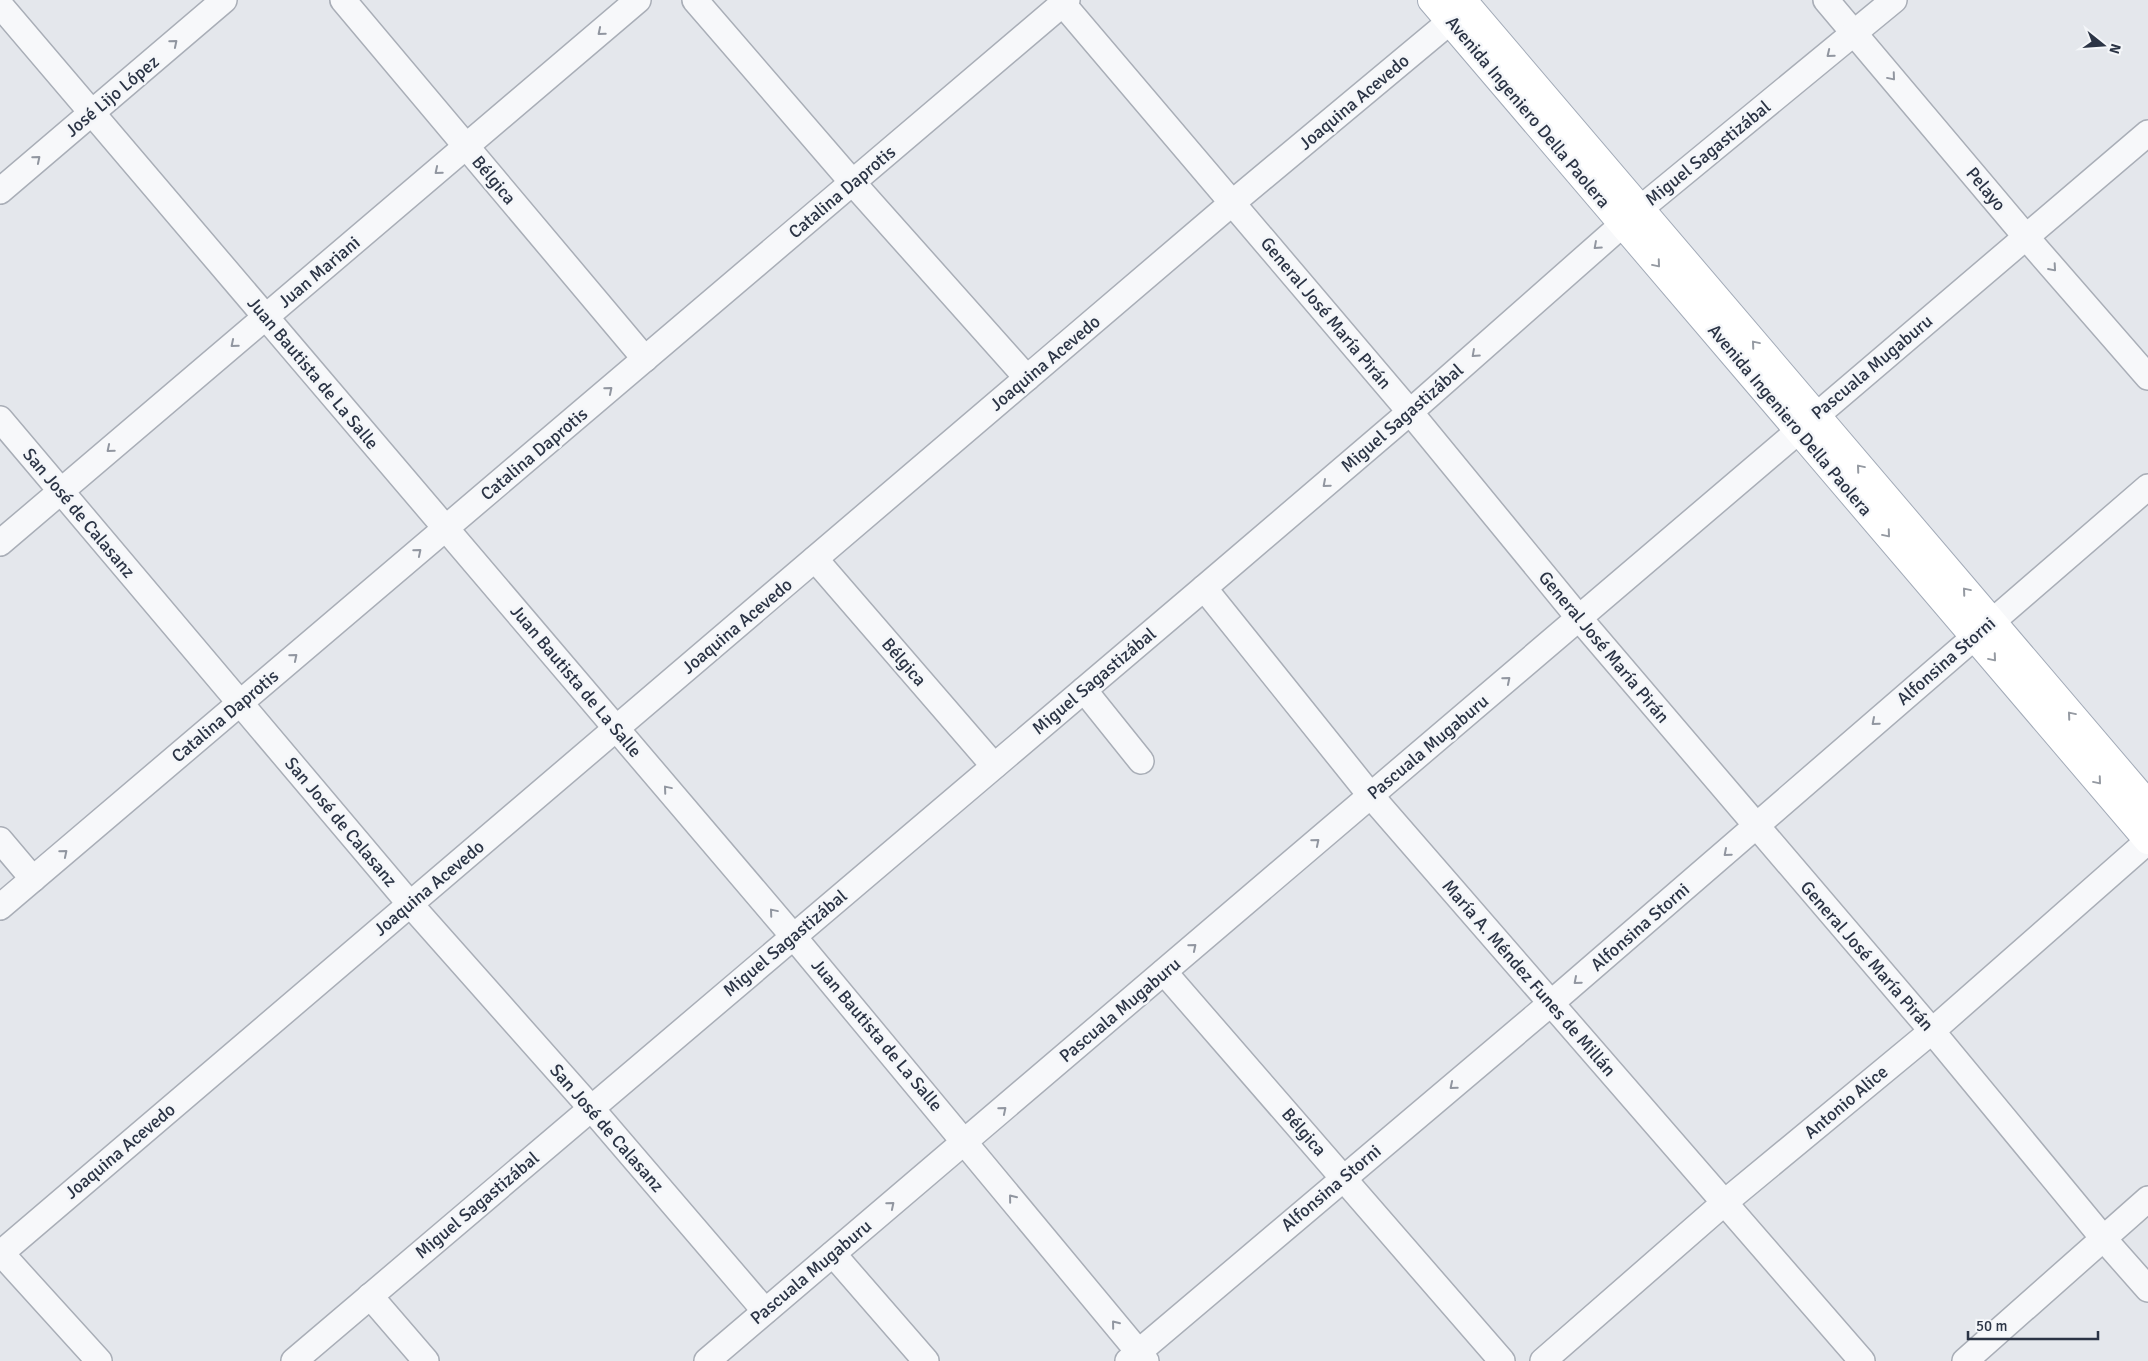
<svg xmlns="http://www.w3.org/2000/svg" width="2148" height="1361" font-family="Signika,sans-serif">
	<rect width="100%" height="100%" fill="#e4e7ec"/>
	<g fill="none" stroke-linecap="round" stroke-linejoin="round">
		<g stroke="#a9aeb7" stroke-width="28">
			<g id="minor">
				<polyline points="343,0 645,359"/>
				<polyline points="695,0 853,183 1027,378"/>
				<polyline points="1826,0 2026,237 2148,377"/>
				<polyline points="1063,4 1410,412 1579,618 1932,1031 2103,1238 2148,1289"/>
				<polyline points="0,5 793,936 1146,1361"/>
				<polyline points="0,191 224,0"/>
				<polyline points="0,419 410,904 591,1108 765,1311"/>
				<polyline points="0,543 638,0"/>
				<polyline points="815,559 994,766"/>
				<polyline points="1204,588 1371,796 1862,1361"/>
				<polyline points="1084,690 1141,761"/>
				<polyline points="0,840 33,879"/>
				<polyline points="0,907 1067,0"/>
				<polyline points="1164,972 1502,1361"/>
				<polyline points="0,1252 99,1361"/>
				<polyline points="0,1254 1225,209 1465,9"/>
				<polyline points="833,1254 926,1361"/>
				<polyline points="370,1296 426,1361"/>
				<polyline points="294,1361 1204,588 1410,412 1640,209 1894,0"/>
				<polyline points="707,1361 2148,133"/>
				<polyline points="1128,1361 1550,1004 2148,487"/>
				<polyline points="1543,1361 1724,1203 1932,1031 2148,841"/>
				<polyline points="1965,1361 2148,1199"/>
			</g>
		</g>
		<g stroke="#a3abb8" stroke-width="30">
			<g id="major">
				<polyline points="1432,0 2148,840"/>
				<polyline points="1462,0 2148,805"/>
			</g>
		</g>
		<use href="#minor" stroke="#f7f8fa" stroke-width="25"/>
		<use href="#major" stroke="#fff" stroke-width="28"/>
	</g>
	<defs><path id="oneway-chevron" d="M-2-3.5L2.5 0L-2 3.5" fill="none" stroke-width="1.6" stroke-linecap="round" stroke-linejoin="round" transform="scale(1.25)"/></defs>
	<g stroke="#9196a0">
		<use href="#oneway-chevron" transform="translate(601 32) rotate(140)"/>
		<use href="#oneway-chevron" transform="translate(174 43) rotate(-40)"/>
		<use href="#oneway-chevron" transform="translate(1830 54) rotate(141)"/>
		<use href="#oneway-chevron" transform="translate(1892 77) rotate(50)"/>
		<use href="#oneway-chevron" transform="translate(37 159) rotate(-40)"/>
		<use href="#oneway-chevron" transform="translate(438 171) rotate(140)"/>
		<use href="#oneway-chevron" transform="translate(1597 246) rotate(138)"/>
		<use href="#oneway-chevron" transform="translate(2053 268) rotate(49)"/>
		<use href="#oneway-chevron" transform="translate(234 344) rotate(140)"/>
		<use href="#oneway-chevron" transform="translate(1475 354) rotate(138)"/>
		<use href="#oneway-chevron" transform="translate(609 390) rotate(-40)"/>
		<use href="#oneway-chevron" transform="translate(110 449) rotate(140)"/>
		<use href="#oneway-chevron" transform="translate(1326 484) rotate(139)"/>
		<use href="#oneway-chevron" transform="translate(418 552) rotate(-40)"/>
		<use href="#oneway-chevron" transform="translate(294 657) rotate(-40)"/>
		<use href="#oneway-chevron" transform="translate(1507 680) rotate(-40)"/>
		<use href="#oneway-chevron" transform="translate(1875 722) rotate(139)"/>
		<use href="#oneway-chevron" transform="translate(667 789) rotate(-130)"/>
		<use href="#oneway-chevron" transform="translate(1316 842) rotate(-40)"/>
		<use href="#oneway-chevron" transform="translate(64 853) rotate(-40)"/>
		<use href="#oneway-chevron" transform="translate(1727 853) rotate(139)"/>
		<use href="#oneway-chevron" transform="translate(773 912) rotate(-130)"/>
		<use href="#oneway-chevron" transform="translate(1193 947) rotate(-40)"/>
		<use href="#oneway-chevron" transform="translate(1577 981) rotate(139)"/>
		<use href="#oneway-chevron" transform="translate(1453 1086) rotate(140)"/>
		<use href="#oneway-chevron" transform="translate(1003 1110) rotate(-40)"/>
		<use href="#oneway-chevron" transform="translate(1012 1198) rotate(-129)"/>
		<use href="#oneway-chevron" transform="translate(891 1205) rotate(-40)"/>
		<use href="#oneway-chevron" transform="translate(1115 1324) rotate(-129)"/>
	</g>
	<g stroke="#959aa2">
		<use href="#oneway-chevron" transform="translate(1657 264) rotate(50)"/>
		<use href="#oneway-chevron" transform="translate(1755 344) rotate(-130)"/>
		<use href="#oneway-chevron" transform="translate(1860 468) rotate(-130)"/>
		<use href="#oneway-chevron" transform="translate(1887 534) rotate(50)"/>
		<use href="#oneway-chevron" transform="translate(1966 591) rotate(-130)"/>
		<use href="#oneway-chevron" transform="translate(1993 658) rotate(50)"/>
		<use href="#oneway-chevron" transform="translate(2071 715) rotate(-130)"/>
		<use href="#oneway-chevron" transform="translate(2098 781) rotate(50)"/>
	</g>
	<g text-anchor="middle" stroke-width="5" stroke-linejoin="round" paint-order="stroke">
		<g font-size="18" fill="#2b3445" stroke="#f4f6f9">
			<text transform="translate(112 96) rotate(-40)" y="6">José Lijo López</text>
			<text transform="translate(1354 102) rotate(-40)" y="6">Joaquina Acevedo</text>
			<text transform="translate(1528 112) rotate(50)" y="6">Avenida Ingeniero Della Paolera</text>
			<text transform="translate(1708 153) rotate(-39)" y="6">Miguel Sagastizábal</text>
			<text transform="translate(494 180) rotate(50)" y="6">Bélgica</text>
			<text transform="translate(1986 189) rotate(50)" y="6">Pelayo</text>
			<text transform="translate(842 192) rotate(-40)" y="6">Catalina Daprotis</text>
			<text transform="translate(319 272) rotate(-40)" y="6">Juan Mariani</text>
			<text transform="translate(1326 313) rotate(50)" y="6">General José María Pirán</text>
			<text transform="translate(1045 363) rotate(-40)" y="6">Joaquina Acevedo</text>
			<text transform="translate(1872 367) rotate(-40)" y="6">Pascuala Mugaburu</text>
			<text transform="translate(313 373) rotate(50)" y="6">Juan Bautista de La Salle</text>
			<text transform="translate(1402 418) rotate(-41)" y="6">Miguel Sagastizábal</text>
			<text transform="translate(1790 420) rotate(50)" y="6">Avenida Ingeniero Della Paolera</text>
			<text transform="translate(534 454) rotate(-40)" y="6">Catalina Daprotis</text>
			<text transform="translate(79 513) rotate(50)" y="6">San José de Calasanz</text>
			<text transform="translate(737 626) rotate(-40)" y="6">Joaquina Acevedo</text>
			<text transform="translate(1604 647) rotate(50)" y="6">General José María Pirán</text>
			<text transform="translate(1946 661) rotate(-41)" y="6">Alfonsina Storni</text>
			<text transform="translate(904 662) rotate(49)" y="6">Bélgica</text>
			<text transform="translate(576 681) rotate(50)" y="6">Juan Bautista de La Salle</text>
			<text transform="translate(1094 681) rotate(-40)" y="6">Miguel Sagastizábal</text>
			<text transform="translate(225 716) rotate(-40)" y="6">Catalina Daprotis</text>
			<text transform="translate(1428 747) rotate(-40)" y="6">Pascuala Mugaburu</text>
			<text transform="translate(341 822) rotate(50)" y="6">San José de Calasanz</text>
			<text transform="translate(429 888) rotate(-40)" y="6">Joaquina Acevedo</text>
			<text transform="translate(1640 927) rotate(-41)" y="6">Alfonsina Storni</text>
			<text transform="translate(785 943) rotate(-40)" y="6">Miguel Sagastizábal</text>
			<text transform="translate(1867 956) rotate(49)" y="6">General José María Pirán</text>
			<text transform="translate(1529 978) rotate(49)" y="6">María A. Méndez Funes de Millán</text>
			<text transform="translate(1120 1010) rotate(-40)" y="6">Pascuala Mugaburu</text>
			<text transform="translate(877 1035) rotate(50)" y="6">Juan Bautista de La Salle</text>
			<text transform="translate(1846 1102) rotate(-40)" y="6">Antonio Alice</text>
			<text transform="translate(607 1128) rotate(49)" y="6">San José de Calasanz</text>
			<text transform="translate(1304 1132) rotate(49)" y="6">Bélgica</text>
			<text transform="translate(120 1151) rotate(-40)" y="6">Joaquina Acevedo</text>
			<text transform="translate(1331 1188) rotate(-40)" y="6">Alfonsina Storni</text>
			<text transform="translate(477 1205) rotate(-40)" y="6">Miguel Sagastizábal</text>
			<text transform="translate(811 1272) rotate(-40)" y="6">Pascuala Mugaburu</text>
		</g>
	</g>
	<g transform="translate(2103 45) rotate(107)" stroke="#f4f6f9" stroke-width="4" paint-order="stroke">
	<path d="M0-4L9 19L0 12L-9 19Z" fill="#2b3445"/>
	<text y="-8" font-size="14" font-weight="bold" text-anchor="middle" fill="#2b3445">N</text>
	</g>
	<path d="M1968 1331v8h130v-8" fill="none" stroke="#2b3445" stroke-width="2.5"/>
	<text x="1976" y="1331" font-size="15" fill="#2b3445" stroke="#f4f6f9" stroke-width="4" paint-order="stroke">50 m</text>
</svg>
